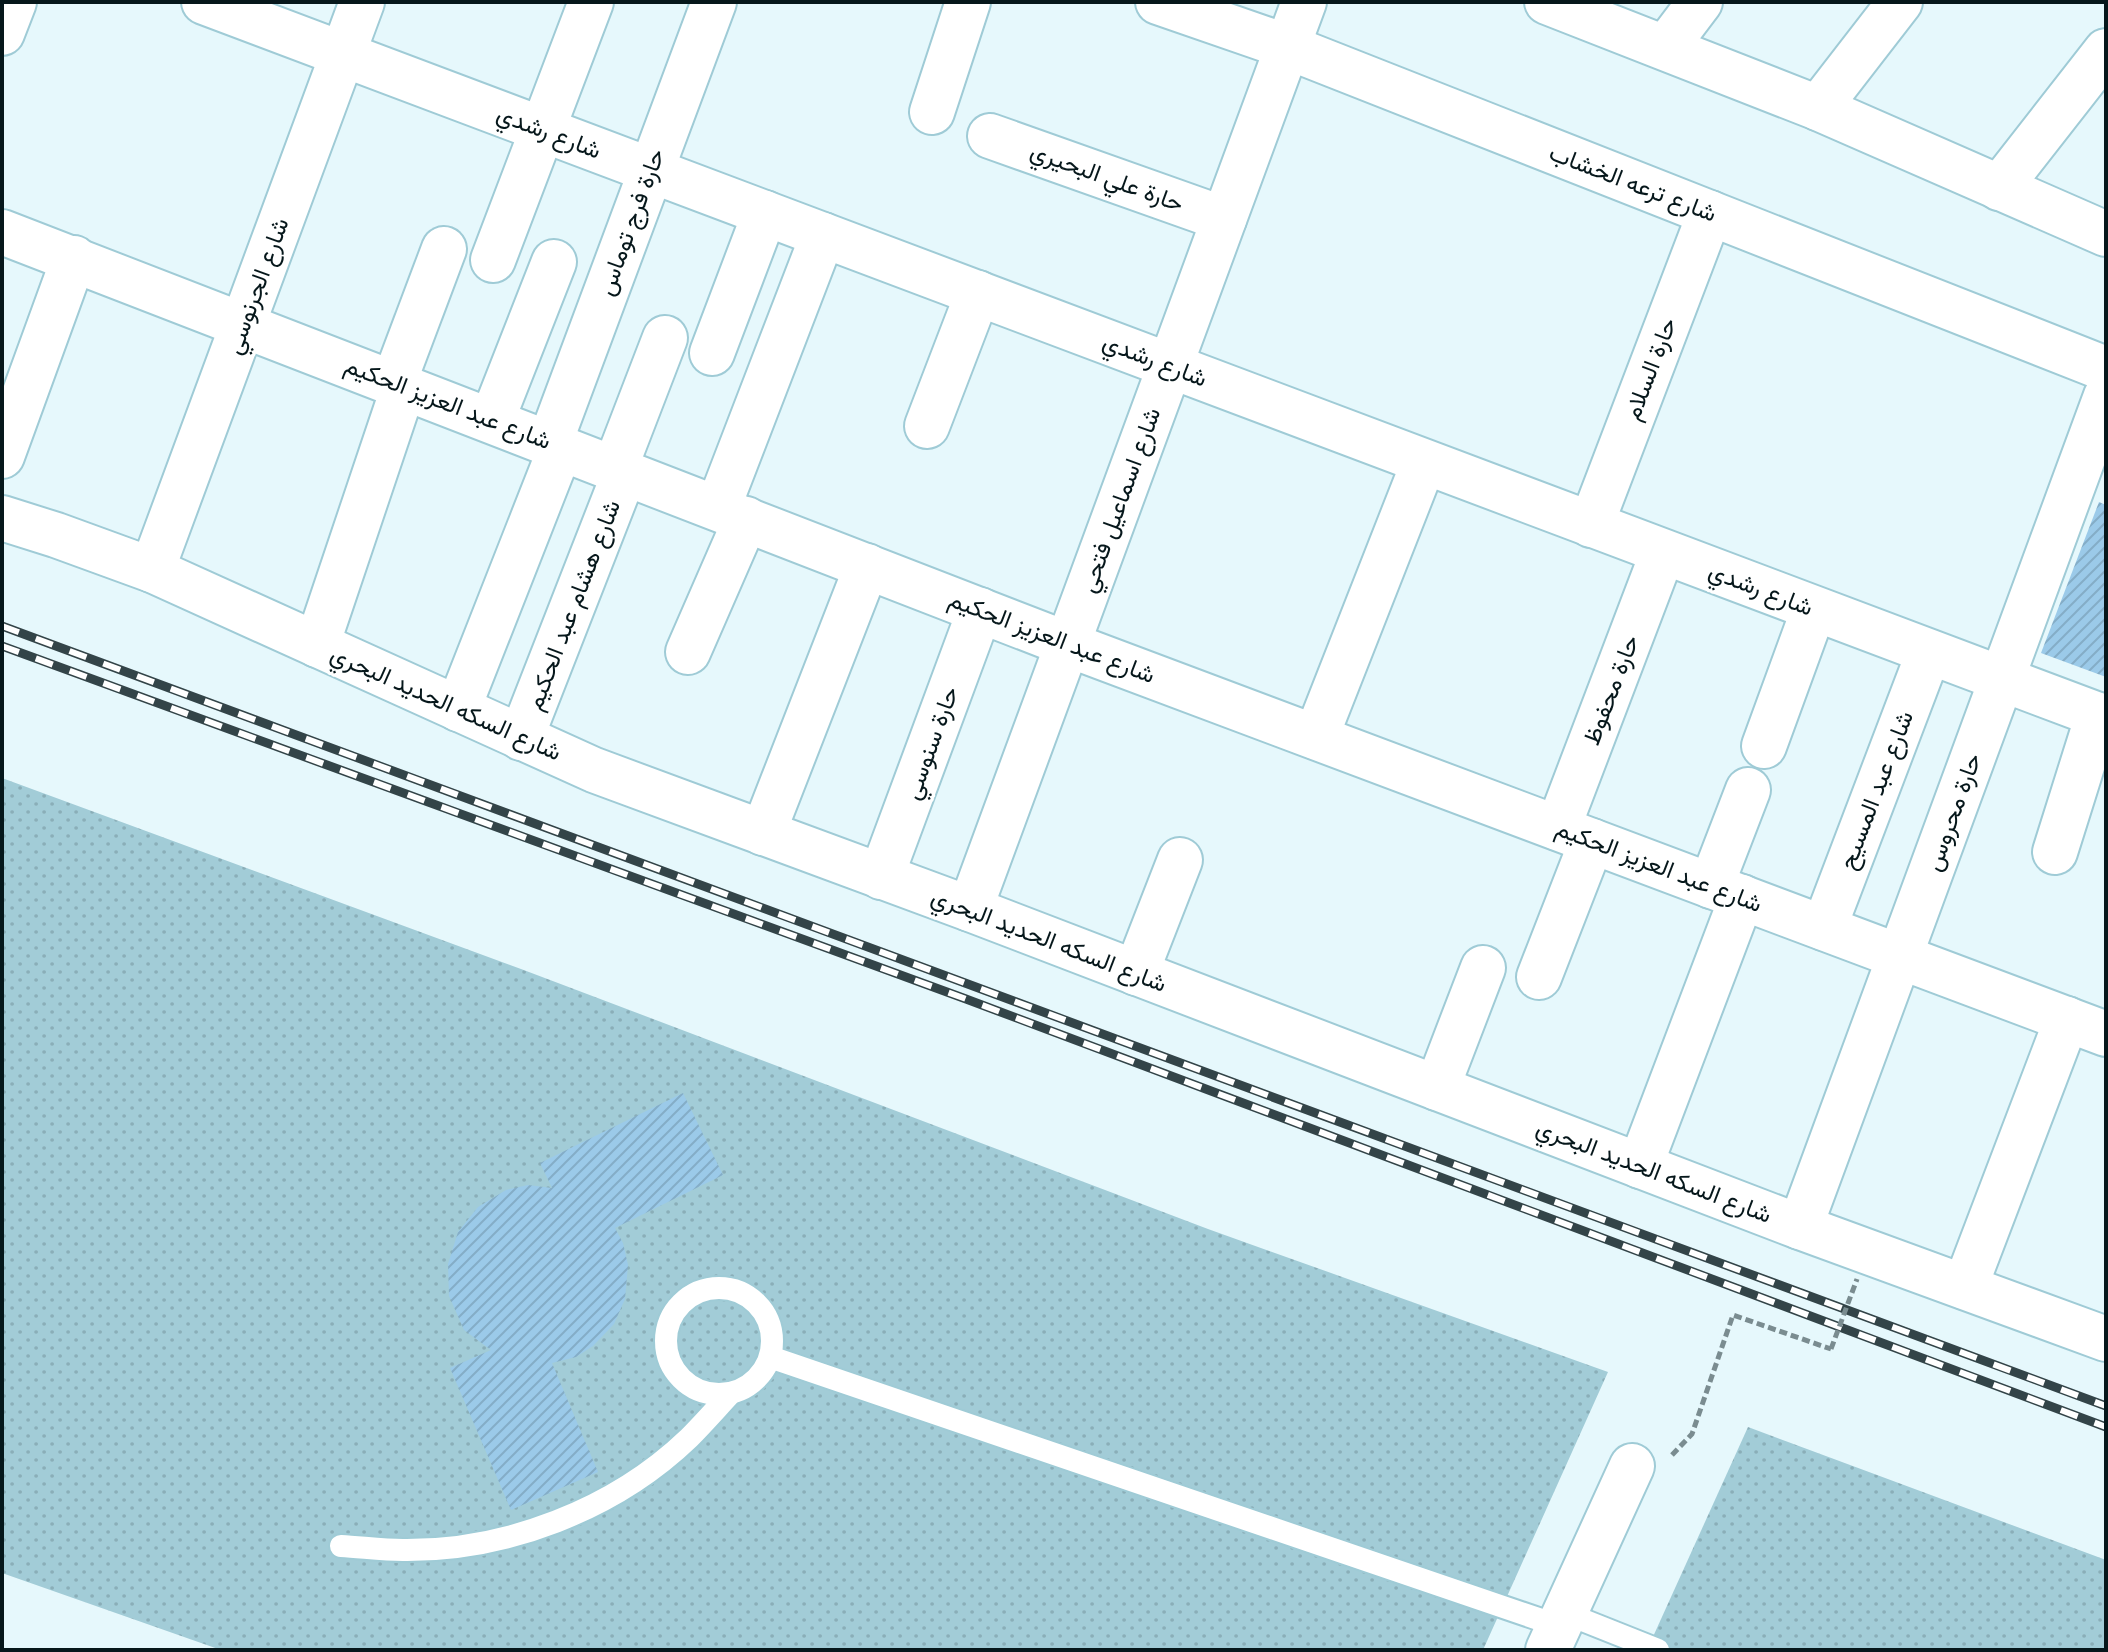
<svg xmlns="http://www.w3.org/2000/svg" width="2108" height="1652" font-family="'Open Sans',Vazirmatn,sans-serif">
	<defs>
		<pattern id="park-dots" width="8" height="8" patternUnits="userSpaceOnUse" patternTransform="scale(2)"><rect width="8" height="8" fill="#a2ccd7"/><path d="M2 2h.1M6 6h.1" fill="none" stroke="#8aaeb8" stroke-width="1.8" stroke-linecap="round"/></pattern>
		<pattern id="building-hatch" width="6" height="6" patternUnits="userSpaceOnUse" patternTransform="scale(2)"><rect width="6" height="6" fill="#9bcae9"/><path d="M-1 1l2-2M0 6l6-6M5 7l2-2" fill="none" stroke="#84adc7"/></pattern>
	</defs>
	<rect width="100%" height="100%" fill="#e6f8fc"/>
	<g fill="url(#park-dots)">
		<polygon points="2,778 521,969 1208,1229 1608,1372 1483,1650 221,1650 2,1573"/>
		<polygon points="1748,1427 2106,1560 2106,1650 1647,1650"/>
	</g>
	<g fill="url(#building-hatch)">
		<polygon points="2099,502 2106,505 2106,677 2041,653"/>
		<polygon points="683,1093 723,1175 615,1228 623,1243 628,1265 625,1299 614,1324 593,1346 576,1357 552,1363 598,1472 511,1510 450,1368 491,1350 464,1330 449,1296 448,1264 458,1232 478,1207 506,1190 528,1185 552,1188 540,1163"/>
	</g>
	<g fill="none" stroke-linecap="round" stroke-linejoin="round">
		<g stroke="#9fcbd6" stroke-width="26">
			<g id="lane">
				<circle cx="719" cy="1341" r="53"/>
				<polyline points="770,1357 1559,1626"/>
				<path d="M341 1546C361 1547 382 1550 403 1550 506 1551 614 1510 689 1438 703 1424 717 1408 731 1393"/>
				<polyline points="1565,1613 1658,1650"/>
			</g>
		</g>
		<g stroke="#9fcbd6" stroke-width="48">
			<g id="street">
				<polyline points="204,2 2106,718"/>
				<polyline points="2,33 14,2"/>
				<polyline points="1666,47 1700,2"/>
				<polyline points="1818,108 1900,2"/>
				<polyline points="932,112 968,2"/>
				<polyline points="990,136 1224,219"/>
				<polyline points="1999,188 2106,51"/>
				<polyline points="2,232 1067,644 2106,1034"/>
				<polyline points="493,260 591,2"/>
				<polyline points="712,353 765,213"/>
				<polyline points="394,382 444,249"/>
				<polyline points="492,420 554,262"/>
				<polyline points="927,426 978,293"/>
				<polyline points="550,442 714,2"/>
				<polyline points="2,456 74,258"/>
				<polyline points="615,468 665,338"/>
				<polyline points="718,508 823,235"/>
				<polyline points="2,518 56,535 152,570 594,770 970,909 1800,1227 2106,1339"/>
				<polyline points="1591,525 1710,213"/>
				<polyline points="152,570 362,2"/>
				<polyline points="317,645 404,386"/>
				<polyline points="688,652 746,519"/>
				<polyline points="458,709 561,447"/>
				<polyline points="1316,737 1424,462"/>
				<polyline points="521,738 625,472"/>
				<polyline points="1764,746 1814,609"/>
				<polyline points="1558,828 1663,552"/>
				<polyline points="763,833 867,566"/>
				<polyline points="2055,852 2098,715"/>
				<polyline points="881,877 980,610"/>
				<polyline points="1711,886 1748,790"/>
				<polyline points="970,909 1304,2"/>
				<polyline points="1824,928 1929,652"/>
				<polyline points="1136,973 1180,860"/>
				<polyline points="1539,977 1592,841"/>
				<polyline points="1437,1088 1483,968"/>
				<polyline points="1640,1166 1742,897"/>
				<polyline points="1800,1227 2106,396"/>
				<polyline points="1965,1287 2067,1019"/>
				<polyline points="1548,1650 1632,1466"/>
			</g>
		</g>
		<g stroke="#9fcbd6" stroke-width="48">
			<g id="secondary">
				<polyline points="1158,2 1288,47 2106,369"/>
				<polyline points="1547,2 1818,108 2106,234"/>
			</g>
		</g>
		<polyline stroke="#7a8c90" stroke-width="5" stroke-dasharray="8 4" stroke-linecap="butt" points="1672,1455 1692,1434 1733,1315 1831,1349"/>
		<use href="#lane" stroke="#fff" stroke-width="22"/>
		<use href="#street" stroke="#fff" stroke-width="44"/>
		<use href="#secondary" stroke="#fff" stroke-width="44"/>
		<g stroke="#334448" stroke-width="9">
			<g id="rail">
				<polyline points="2,626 2106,1406"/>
				<polyline points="2,646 966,999 2106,1427"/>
			</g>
		</g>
		<use href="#rail" stroke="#fff" stroke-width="6" stroke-dasharray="18" stroke-linecap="butt"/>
		<polyline stroke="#7a8c90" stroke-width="5" stroke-dasharray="8 4" stroke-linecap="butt" points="1831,1349 1857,1279"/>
	</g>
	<g text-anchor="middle" stroke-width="6" stroke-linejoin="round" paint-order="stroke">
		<g font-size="24" fill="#06171b" stroke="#fff">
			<text transform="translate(549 132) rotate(21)" y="8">شارع رشدي</text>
			<text transform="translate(1107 177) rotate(20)" y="8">حارة علي البحيري</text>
			<text transform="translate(1633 183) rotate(21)" y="8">شارع ترعه الخشاب</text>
			<text transform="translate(631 222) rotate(-70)" y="8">حارة فرج توماس</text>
			<text transform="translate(257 286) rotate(-70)" y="8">شارع الجرنوسي</text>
			<text transform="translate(1155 360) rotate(21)" y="8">شارع رشدي</text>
			<text transform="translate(1650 369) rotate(-69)" y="8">حارة السلام</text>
			<text transform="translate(448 403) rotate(21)" y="8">شارع عبد العزيز الحكيم</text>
			<text transform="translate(1120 500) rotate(-70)" y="8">شارع اسماعيل فتحي</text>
			<text transform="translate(1761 589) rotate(21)" y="8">شارع رشدي</text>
			<text transform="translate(573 605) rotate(-69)" y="8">شارع هشام عبد الحكيم</text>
			<text transform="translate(1052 637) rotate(21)" y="8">شارع عبد العزيز الحكيم</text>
			<text transform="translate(1611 690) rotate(-69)" y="8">حارة محفوظ</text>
			<text transform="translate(446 703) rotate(24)" y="8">شارع السكه الحديد البحري</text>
			<text transform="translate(931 743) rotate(-70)" y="8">حارة سنوسي</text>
			<text transform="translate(1876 790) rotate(-69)" y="8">شارع عبد المسيح</text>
			<text transform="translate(1953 812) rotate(-70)" y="8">حارة محروس</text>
			<text transform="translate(1659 866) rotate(21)" y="8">شارع عبد العزيز الحكيم</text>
			<text transform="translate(1049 940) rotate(21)" y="8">شارع السكه الحديد البحري</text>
			<text transform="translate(1654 1171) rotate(21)" y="8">شارع السكه الحديد البحري</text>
		</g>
	</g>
	<rect width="2108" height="1652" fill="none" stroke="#06171b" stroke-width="8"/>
</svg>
